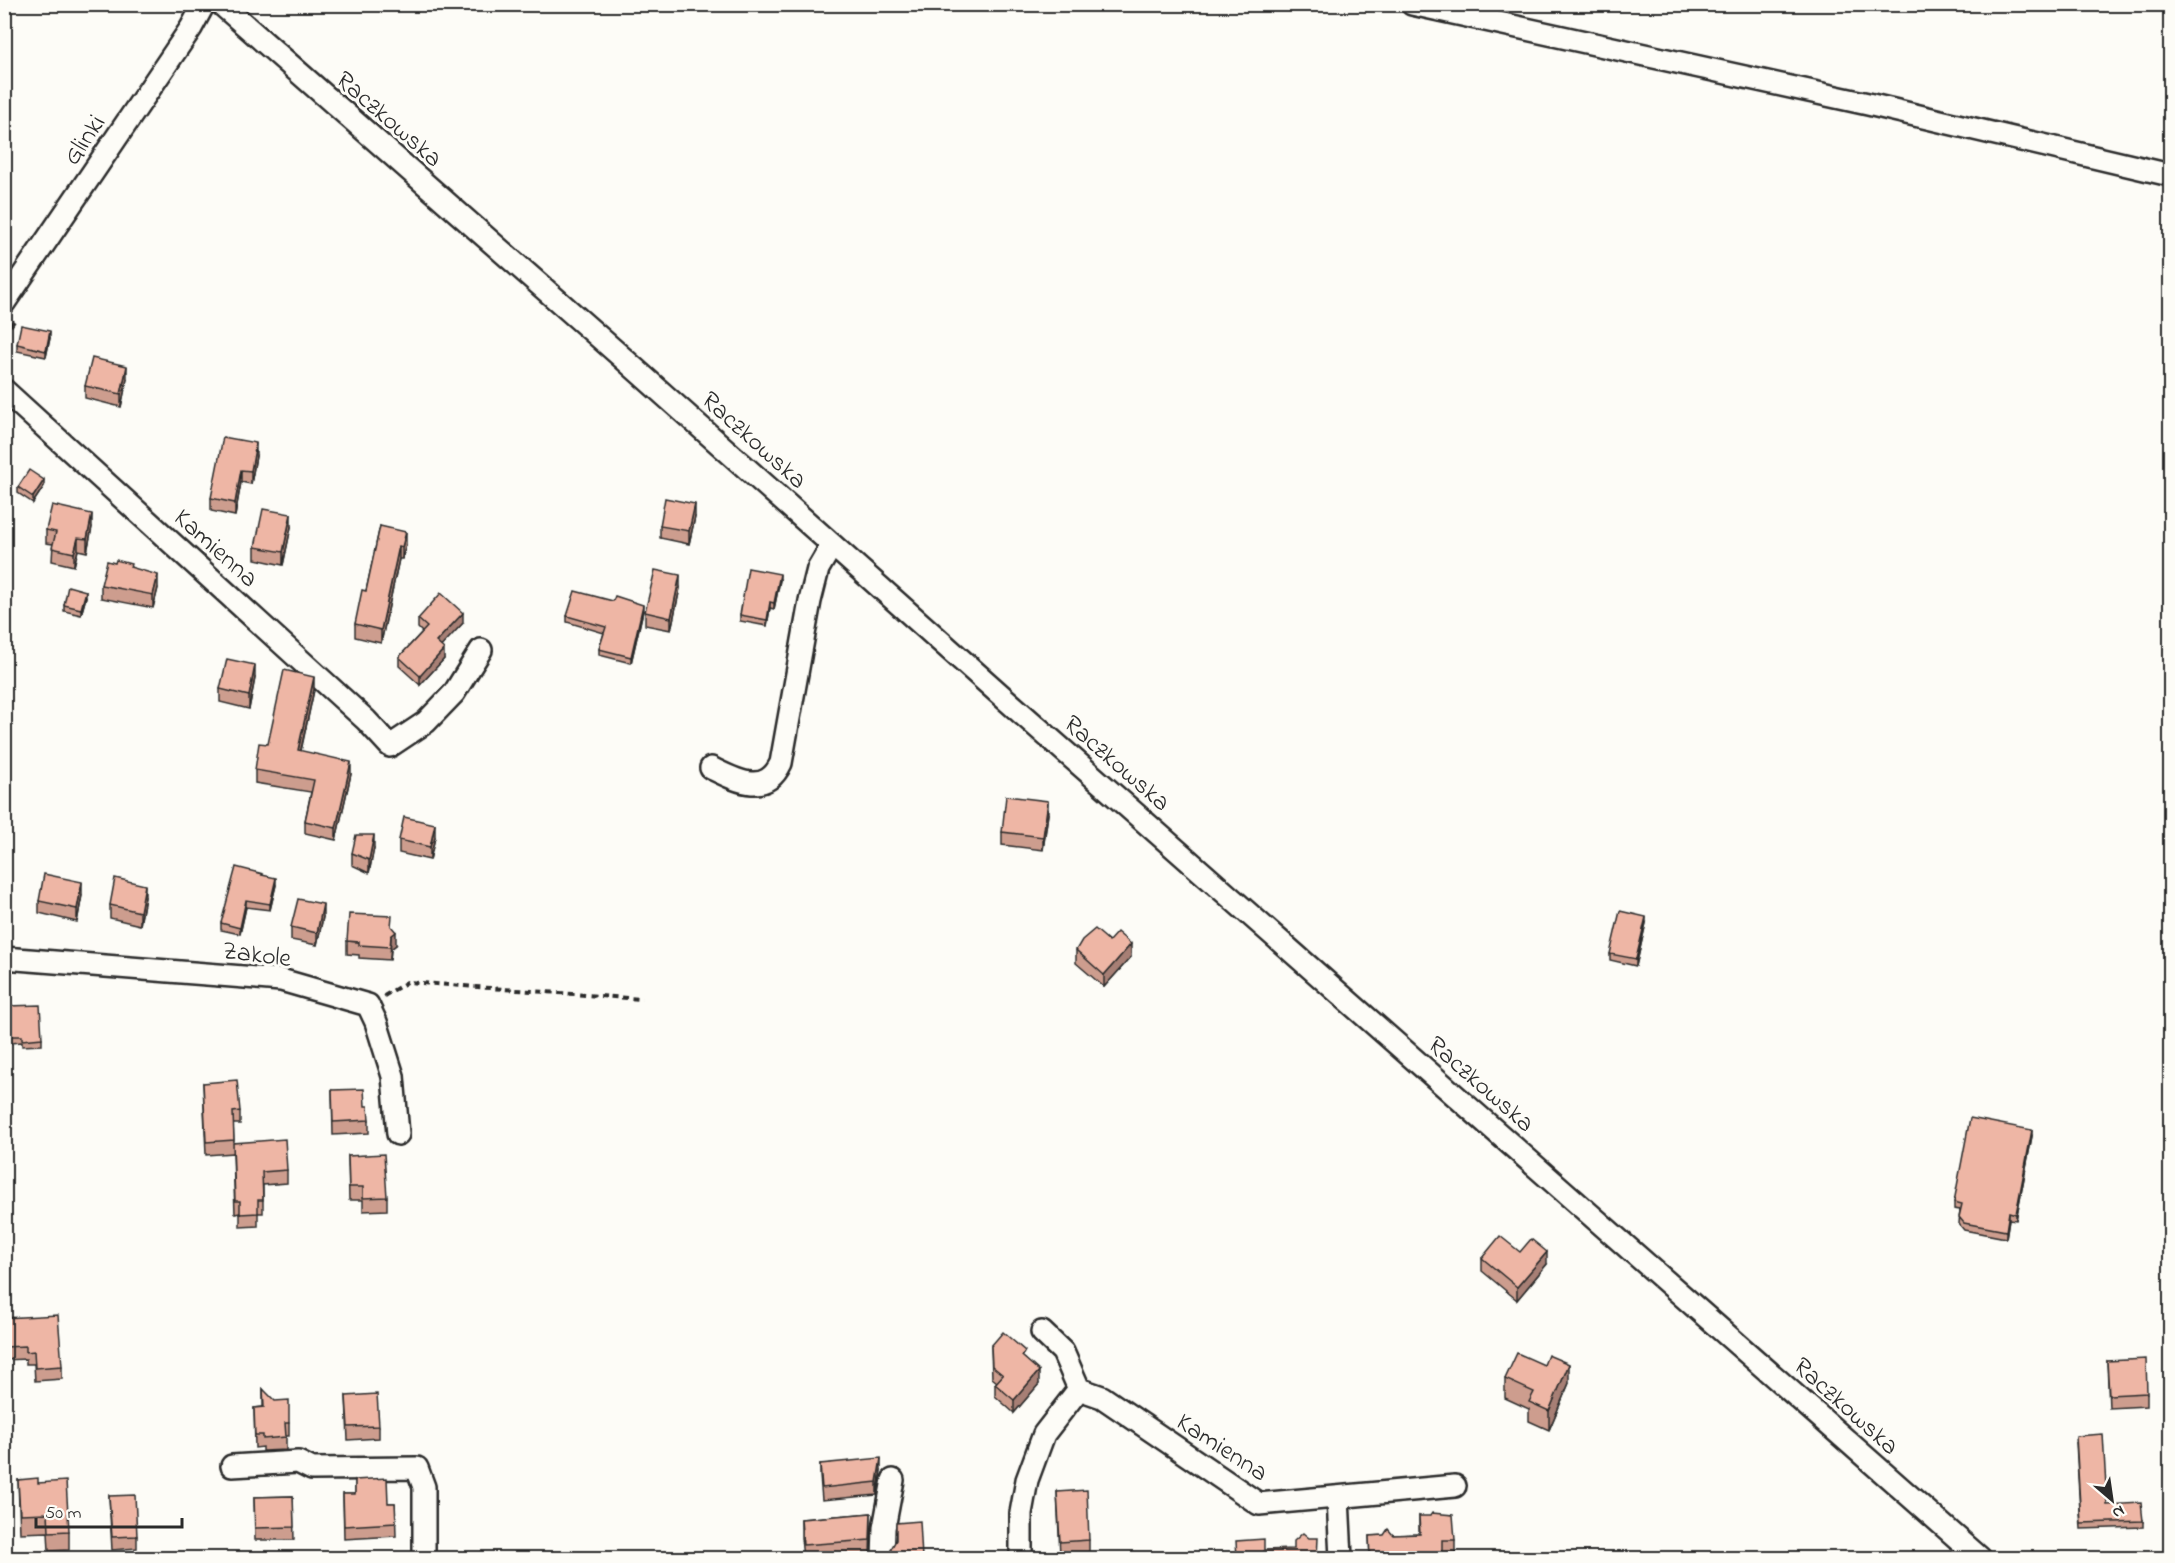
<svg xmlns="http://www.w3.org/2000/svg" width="2175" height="1563" font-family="'Indie Flower',sans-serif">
	<rect width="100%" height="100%" fill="#fdfcf7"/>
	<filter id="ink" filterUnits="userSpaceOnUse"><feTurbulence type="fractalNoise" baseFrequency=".0167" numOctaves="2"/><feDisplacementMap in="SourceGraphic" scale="12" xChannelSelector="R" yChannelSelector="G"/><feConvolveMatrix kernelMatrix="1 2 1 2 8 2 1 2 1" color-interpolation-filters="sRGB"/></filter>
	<g filter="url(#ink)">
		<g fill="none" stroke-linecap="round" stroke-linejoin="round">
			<g stroke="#2b2b2b" stroke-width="26">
				<g id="minor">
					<polyline points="221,4 624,359 1003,697 1980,1558"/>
					<polyline points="1412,4 1868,104 2170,175"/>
					<polyline points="4,303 191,28 204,4"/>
					<polyline points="4,390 366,720 390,746 426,722 454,693 481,650"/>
					<path d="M711 768C736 780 765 797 781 763L810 601 818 569 832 545"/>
					<polyline points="4,958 281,980 368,1005 376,1022 393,1076 398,1134"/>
					<polyline points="1042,1332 1063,1352 1079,1389 1102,1397 1259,1504 1455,1486"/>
					<polyline points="232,1466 298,1462 312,1469 417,1468 424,1487 424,1558"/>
					<polyline points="1338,1498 1341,1558"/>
					<polyline points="883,1558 884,1528 893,1480"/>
					<polyline points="1021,1558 1021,1513 1027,1480 1044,1434 1079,1389"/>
				</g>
			</g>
			<g stroke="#2b2b2b" stroke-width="4" stroke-dasharray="6 4.5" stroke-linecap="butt">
				<polyline points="4,334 14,321"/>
				<polyline points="384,996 407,982 642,999"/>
			</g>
			<use href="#minor" stroke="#fdfcf7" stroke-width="21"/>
		</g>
		<g fill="#cd9d8e" stroke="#2b2b2b" stroke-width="1.5">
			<polygon points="50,338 46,357 17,351 17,344"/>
			<polygon points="127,379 121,407 85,398 85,386"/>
			<polygon points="256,456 251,484 241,482 235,516 211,511 211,498"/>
			<polygon points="44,486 33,503 18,493 18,487"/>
			<polygon points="695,517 689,544 660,538 660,526"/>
			<polygon points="380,526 406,545 402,559 399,559 381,643 355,637 355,624 366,591"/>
			<polygon points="92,527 87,552 78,550 74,566 52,561 53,544 46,543 46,530"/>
			<polygon points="291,527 283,565 255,559 255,547"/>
			<polygon points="131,567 158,588 153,608 101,598 101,585"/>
			<polygon points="780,580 774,609 770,608 767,626 740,621 740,615"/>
			<polygon points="680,588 671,630 645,625 645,612"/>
			<polygon points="86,597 81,615 64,611 64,605"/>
			<polygon points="643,611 631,663 599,655 599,649 604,633 567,622 567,616"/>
			<polygon points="418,619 463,623 441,646 444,659 420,685 399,666 399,657 422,632 418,628"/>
			<polygon points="255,678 249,709 220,702 220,689"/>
			<polygon points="314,690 301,751 351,774 336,840 305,833 305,821 311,792 255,783 255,770 268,744"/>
			<polygon points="1048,814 1043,850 1002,845 1002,832"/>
			<polygon points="435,837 430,860 399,853 399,840"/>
			<polygon points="374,848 369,873 352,865 352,853"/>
			<polygon points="263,875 276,885 270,910 246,907 240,934 221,930 221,923"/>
			<polygon points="82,895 77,922 39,913 39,901"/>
			<polygon points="145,897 140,925 110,918 110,905"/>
			<polygon points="323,917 317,945 291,940 291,927"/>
			<polygon points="1646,923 1636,966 1610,960 1610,954"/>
			<polygon points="347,941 396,945 391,949 390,960 359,958 359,955 347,954"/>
			<polygon points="1109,941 1131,957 1104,987 1076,963 1076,950"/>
			<polygon points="8,1013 42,1038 42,1045 22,1046 22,1042 10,1043"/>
			<polygon points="203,1083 240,1111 240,1124 233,1124 234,1143 287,1170 287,1183 263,1185 263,1213 258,1213 258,1226 240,1227 240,1213 235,1214 233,1153 206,1155"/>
			<polygon points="332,1090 365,1106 369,1120 369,1133 333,1135"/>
			<polygon points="2032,1136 2016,1220 2009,1219 2006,1238 1964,1230 1959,1224 1960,1210 1954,1209 1954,1202"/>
			<polygon points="348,1156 387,1197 387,1210 363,1211 363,1200 349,1200"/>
			<polygon points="1482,1258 1547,1264 1517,1300 1482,1271"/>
			<polygon points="4,1318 62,1366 62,1379 35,1381 34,1364 26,1364 26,1359 4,1360"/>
			<polygon points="991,1346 1025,1359 1039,1384 1014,1413 995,1396 995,1384 997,1382 992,1378"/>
			<polygon points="2107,1361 2147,1393 2147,1406 2109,1408"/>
			<polygon points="1505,1379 1569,1383 1549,1430 1529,1421 1529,1409 1505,1398"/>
			<polygon points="263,1389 289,1423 289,1436 286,1436 286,1450 263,1451 263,1447 255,1448 254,1408 263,1407"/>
			<polygon points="346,1396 379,1426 379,1438 348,1440"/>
			<polygon points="2169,1417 2170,1417 2170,1461 2169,1436"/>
			<polygon points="2076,1442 2107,1505 2143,1521 2143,1527 2081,1529"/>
			<polygon points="820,1464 881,1470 877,1495 822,1500 820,1476"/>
			<polygon points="18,1480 38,1483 69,1531 69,1550 49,1551 48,1532 20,1533"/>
			<polygon points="355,1480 388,1503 395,1503 396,1536 344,1539 343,1494 355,1494"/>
			<polygon points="1057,1492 1089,1540 1089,1553 1060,1555"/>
			<polygon points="109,1496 137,1536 137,1548 112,1550"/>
			<polygon points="293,1496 294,1540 255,1540 254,1497"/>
			<polygon points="871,1513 870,1558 803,1558 801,1538 801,1519"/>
			<polygon points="1419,1516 1455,1540 1455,1553 1442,1553 1442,1558 1370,1558 1369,1536 1419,1534"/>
		</g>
		<g fill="#a77f74" stroke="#2b2b2b" stroke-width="1.5">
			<polygon points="50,331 50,338 46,357 46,351"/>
			<polygon points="127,366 127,379 121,407 121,394"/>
			<polygon points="256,443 256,456 251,484 251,471"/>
			<polygon points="241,470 241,482 235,516 235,503"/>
			<polygon points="44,480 44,486 33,503 33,497"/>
			<polygon points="695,504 695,517 689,544 689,531"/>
			<polygon points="92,514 92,527 87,552 87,539"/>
			<polygon points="291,514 291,527 283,565 283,552"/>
			<polygon points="406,532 406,545 402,559 402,547"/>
			<polygon points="78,538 78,550 74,566 74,553"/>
			<polygon points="399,546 399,559 381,643 381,630"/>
			<polygon points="780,574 780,580 774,609 774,603"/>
			<polygon points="158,575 158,588 153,608 153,595"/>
			<polygon points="680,575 680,588 671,630 671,618"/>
			<polygon points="86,591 86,597 81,615 81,609"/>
			<polygon points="770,602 770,608 767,626 767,620"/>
			<polygon points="643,605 643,611 631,663 631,657"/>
			<polygon points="463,613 463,623 436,652 436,642"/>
			<polygon points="444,649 444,659 420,685 420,676"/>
			<polygon points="255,665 255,678 249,709 249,696"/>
			<polygon points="314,677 314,690 298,763 298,750"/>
			<polygon points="351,762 351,774 336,840 336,828"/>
			<polygon points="1048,801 1048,814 1043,850 1043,837"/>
			<polygon points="435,824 435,837 430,860 430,847"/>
			<polygon points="374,835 374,848 369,873 369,860"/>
			<polygon points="276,878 276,885 270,910 270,904"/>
			<polygon points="82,882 82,895 77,922 77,909"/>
			<polygon points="145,885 145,897 140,925 140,912"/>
			<polygon points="246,900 246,907 240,934 240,928"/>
			<polygon points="323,904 323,917 317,945 317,933"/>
			<polygon points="1646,917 1646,923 1636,966 1636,959"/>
			<polygon points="396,932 396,945 391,949 390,960 391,936"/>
			<polygon points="1131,944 1131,957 1104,987 1104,975"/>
			<polygon points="2032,1130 2032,1136 2016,1220 2016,1214"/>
			<polygon points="2009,1212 2009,1219 2006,1238 2006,1231"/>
			<polygon points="1547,1252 1547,1264 1517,1300 1517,1287"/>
			<polygon points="1569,1364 1569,1383 1549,1430 1549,1411"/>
			<polygon points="1039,1371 1039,1384 1014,1413 1014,1400"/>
			<polygon points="881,1458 881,1470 877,1495 877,1482"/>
		</g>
		<g fill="#eeb6a5" stroke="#2b2b2b" stroke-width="1.5">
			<polygon points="21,325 50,331 46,351 17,344"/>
			<polygon points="92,358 127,366 121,394 85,386"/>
			<polygon points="223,437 256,443 251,471 241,470 235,503 211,498"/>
			<polygon points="29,470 44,480 33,497 18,487"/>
			<polygon points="665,498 695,504 689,531 660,526"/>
			<polygon points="52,505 92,514 87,539 78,538 74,553 52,548 56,532 46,530"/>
			<polygon points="263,509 291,514 283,552 255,547"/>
			<polygon points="380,526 406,532 402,547 399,546 381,630 355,624 362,590 366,591"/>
			<polygon points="116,560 131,564 130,567 158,575 153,595 101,585 107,561 115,563"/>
			<polygon points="748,568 780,574 774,603 770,602 767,620 740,615"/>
			<polygon points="655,570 680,575 671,618 645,612"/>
			<polygon points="68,586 86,591 81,609 64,605"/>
			<polygon points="575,591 613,601 615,596 643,605 631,657 599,649 606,627 567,616"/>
			<polygon points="441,593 463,613 436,642 444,649 420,676 399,657 427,627 418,619"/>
			<polygon points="227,659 255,665 249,696 220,689"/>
			<polygon points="284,670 314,677 298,750 351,762 336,828 305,821 314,780 255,770 259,743 268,744"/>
			<polygon points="1006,796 1048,801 1043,837 1002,832"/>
			<polygon points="404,817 435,824 430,847 399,840"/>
			<polygon points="356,835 374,835 369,860 352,853"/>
			<polygon points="236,867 263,874 262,875 276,878 270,904 246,900 240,928 221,923"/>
			<polygon points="44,874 82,882 77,909 39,901"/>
			<polygon points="115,878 145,885 140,912 110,905"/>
			<polygon points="298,899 323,904 317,933 291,927"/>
			<polygon points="1620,911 1646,917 1636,959 1610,954"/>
			<polygon points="349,914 392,916 391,926 396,932 391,936 390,947 359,945 359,942 347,941"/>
			<polygon points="1095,929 1109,941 1117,932 1131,944 1104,975 1076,950 1082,940"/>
			<polygon points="40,1005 42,1038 22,1040 22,1036 10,1036 8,1006"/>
			<polygon points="237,1080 240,1111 233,1112 234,1140 206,1142 203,1083"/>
			<polygon points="364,1089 365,1106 368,1106 369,1120 333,1122 332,1090"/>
			<polygon points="1970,1118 2032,1130 2016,1214 2009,1212 2006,1231 1964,1223 1959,1217 1962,1204 1954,1202"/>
			<polygon points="285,1139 287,1170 262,1172 263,1200 258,1200 258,1213 240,1214 240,1201 235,1201 233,1143"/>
			<polygon points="384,1154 387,1197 363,1198 363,1187 349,1187 348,1156"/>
			<polygon points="1500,1236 1520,1252 1531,1239 1547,1252 1517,1287 1482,1258"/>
			<polygon points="58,1315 62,1366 35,1368 34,1351 26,1352 26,1346 4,1347 4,1318"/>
			<polygon points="1003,1332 1025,1351 1022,1356 1039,1371 1014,1400 995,1384 1003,1375 992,1366 991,1346"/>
			<polygon points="1517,1353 1544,1365 1548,1355 1569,1364 1549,1411 1529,1402 1534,1392 1505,1379"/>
			<polygon points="2146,1359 2147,1393 2109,1395 2107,1361"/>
			<polygon points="263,1389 275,1401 289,1400 289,1423 285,1423 286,1437 263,1439 263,1435 255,1435 254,1408 264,1407"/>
			<polygon points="377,1394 379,1426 348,1427 346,1396"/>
			<polygon points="2169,1417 2170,1417 2170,1442"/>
			<polygon points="2103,1434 2107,1505 2141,1503 2143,1521 2081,1523 2076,1436"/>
			<polygon points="881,1458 877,1482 822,1488 820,1464"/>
			<polygon points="38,1478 38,1483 66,1481 69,1531 49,1532 48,1513 20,1514 18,1480"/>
			<polygon points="387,1478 388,1503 395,1503 396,1523 344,1526 343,1494 355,1494 355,1480"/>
			<polygon points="1087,1490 1089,1540 1060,1542 1057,1492"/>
			<polygon points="135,1495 137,1536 112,1537 109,1496"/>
			<polygon points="293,1496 294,1527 255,1528 254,1497"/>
			<polygon points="871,1513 870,1540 803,1545 801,1519"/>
			<polygon points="1432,1513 1453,1515 1455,1540 1442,1540 1442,1558 1370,1558 1369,1536 1384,1535 1388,1529 1393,1535 1420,1534 1419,1516 1430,1516"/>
			<polygon points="920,1521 922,1558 892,1558 891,1549 896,1540 896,1523"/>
			<polygon points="1303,1533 1309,1538 1318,1538 1317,1558 1237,1558 1236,1541 1264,1539 1264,1550 1294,1549 1294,1541"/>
		</g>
	</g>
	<g text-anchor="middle" stroke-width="6" stroke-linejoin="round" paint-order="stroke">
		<g font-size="26" fill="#2b2b2b" stroke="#fdfcf7">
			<text transform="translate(390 118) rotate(41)" y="9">Raczkowska</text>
			<text transform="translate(83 139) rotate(-56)" y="9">Glinki</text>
			<text transform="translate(755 439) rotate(42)" y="9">Raczkowska</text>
			<text transform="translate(217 547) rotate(42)" y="9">Kamienna</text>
			<text transform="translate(1118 762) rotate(41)" y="9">Raczkowska</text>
			<text transform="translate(257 953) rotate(7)" y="9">Zakole</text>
			<text transform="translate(1482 1083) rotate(41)" y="9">Raczkowska</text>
			<text transform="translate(1847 1405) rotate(42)" y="9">Raczkowska</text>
			<text transform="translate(1223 1446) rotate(33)" y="9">Kamienna</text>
		</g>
	</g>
	<rect width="2175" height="1563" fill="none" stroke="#fdfcf7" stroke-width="24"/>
	<rect x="12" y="12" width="2151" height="1539" fill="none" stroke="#2b2b2b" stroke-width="2" filter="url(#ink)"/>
	<g transform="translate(2112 1500) rotate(151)" stroke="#fdfcf7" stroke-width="4.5" paint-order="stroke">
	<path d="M0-4.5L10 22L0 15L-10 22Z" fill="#2b2b2b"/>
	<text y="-9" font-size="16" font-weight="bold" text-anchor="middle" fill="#2b2b2b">N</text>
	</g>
	<path d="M36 1518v9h146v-9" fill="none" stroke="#2b2b2b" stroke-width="3"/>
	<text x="45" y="1518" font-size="18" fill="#2b2b2b" stroke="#fdfcf7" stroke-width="4.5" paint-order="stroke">50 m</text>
</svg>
